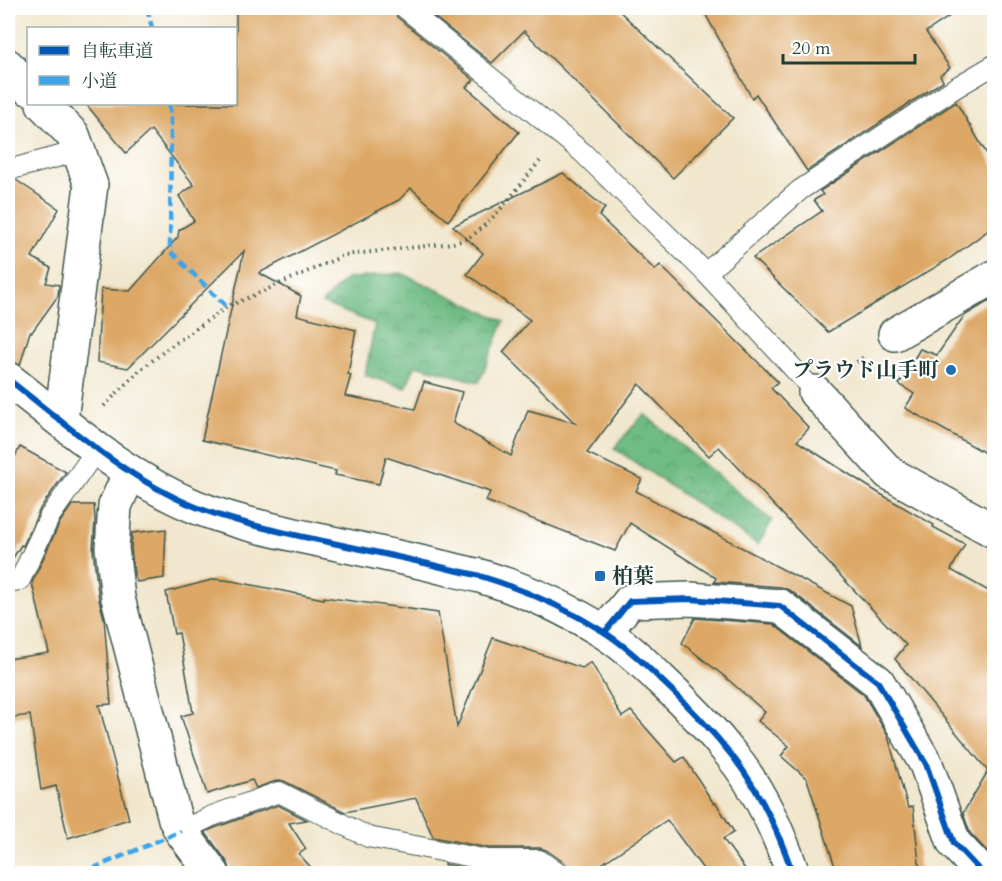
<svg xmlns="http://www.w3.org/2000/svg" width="1002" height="881" font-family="Cardo,'Noto Serif JP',serif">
	<defs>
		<pattern id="forest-crowns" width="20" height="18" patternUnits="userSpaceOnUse" patternTransform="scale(1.5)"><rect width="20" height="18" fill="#6fbc84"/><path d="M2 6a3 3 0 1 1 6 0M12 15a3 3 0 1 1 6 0" fill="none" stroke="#5b9a6d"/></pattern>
	</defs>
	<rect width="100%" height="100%" fill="#fff"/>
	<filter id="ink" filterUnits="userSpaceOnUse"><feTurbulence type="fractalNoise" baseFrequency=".0167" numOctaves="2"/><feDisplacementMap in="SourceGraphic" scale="12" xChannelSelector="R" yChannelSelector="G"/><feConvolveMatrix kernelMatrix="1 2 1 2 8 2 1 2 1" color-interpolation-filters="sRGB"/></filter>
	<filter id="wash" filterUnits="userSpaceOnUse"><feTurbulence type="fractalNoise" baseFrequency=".008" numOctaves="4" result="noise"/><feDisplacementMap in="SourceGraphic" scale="24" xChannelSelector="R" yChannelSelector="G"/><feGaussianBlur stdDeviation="1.35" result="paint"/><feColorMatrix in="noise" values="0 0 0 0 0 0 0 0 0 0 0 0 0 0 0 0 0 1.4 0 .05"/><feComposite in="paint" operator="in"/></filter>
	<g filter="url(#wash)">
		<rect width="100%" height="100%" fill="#f1e7ce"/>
		<g fill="url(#forest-crowns)" stroke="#477c5c" stroke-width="1.5">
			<polygon points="401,273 504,321 479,382 416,365 405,388 365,375 375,324 322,303 346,279"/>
			<polygon points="644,414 772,521 758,545 614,448"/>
		</g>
		<g id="blocks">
			<g fill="#dda866">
				<polygon points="236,8 393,8 394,13 397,17 474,80 466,87 519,132 448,221 411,188 399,200 259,273 301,296 297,315 356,330 348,374 351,375 345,396 415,409 424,382 462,392 453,423 511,456 528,410 575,423 503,352 530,320 467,274 483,253 453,226 563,173 605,208 599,216 655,270 660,265 778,382 771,388 809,428 797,441 877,492 934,525 933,527 965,544 951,570 994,594 994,859 970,833 963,813 988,771 895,659 906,645 719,447 709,456 639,384 587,453 642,479 636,491 851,606 862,646 791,591 781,587 714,582 716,578 630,523 615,551 486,501 490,492 386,457 379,484 335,475 336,471 202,440 244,251 128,368 97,362 101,289 130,291 178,237 179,230 194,221 179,196 194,185 151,130 126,153 86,104 236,104"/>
				<polygon points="423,8 616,8 733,118 673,178 524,31 492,63"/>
				<polygon points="702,8 962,8 926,32 950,68 940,75 943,81 807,171 756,94 752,98"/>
				<polygon points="956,102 994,166 994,226 949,259 828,332 753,258 822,211 814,200 823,195 820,191"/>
				<polygon points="16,180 59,209 32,257 51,268 46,283 59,285 58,296 32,332 30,332 20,365 11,361 8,361 8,182"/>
				<polygon points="994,298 994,458 905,408 914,394 899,384 920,349 937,355 964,316"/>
				<polygon points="20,447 66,472 40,509 23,546 21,545 8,566 8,470"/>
				<polygon points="72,505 94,505 95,520 93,550 99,600 104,618 111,704 99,705 129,819 68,838 56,786 41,790 30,715 8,718 8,659 49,653 32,583 60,522"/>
				<polygon points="166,529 164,578 137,582 134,574 131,548 132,533"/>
				<polygon points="215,579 232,581 324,599 324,597 438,613 457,727 493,638 582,668 591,662 622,717 631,711 676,762 684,757 714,804 716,803 734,832 723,839 748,873 706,873 667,820 588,873 571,873 570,868 566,864 546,850 540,848 489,848 433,837 416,798 345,812 284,781 279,780 256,788 252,780 207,794 181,716 193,713 179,633 174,634 166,592"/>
				<polygon points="695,618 773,624 864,695 888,736 908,808 913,806 920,873 837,873 807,779 781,756 789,746 758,721 765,712 724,676 682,643"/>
				<polygon points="278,805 307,820 289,823 306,849 299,854 316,873 231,873 228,863 205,832 217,827"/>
				<polygon points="444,864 486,872 535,872 537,873 448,873"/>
			</g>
		</g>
	</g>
	<g filter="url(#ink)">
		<use href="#blocks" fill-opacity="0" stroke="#3e564b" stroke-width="1.5"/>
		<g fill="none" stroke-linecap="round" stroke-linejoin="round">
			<g stroke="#3e564b" stroke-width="22">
				<g id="service">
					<polyline points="405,8 582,152 706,273 815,392"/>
					<polyline points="8,170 79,151"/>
					<polyline points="706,273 800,190 955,88 994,65"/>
					<polyline points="8,582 20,580 50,516 97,449"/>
					<polyline points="181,831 212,816 279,792 368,837 488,860 539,860 559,874"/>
				</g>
			</g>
			<g stroke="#3e564b" stroke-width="36">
				<g id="minor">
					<polyline points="8,66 28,88"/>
					<polyline points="43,104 73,135 91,185 61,420"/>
					<polyline points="895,334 994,277"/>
					<polyline points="815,392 889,473 994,531"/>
					<polyline points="130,472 115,506 112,548 118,598 175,819 181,831 213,874"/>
					<polyline points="605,632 630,601 690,599 780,606 878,682 926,764 954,843 983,874"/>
				</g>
			</g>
			<g stroke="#3e564b" stroke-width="36">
				<path id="tertiary" d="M8 379C67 425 125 478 196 507 231 521 268 529 304 537 347 546 390 555 433 565 448 569 464 572 480 576 523 589 566 608 604 632 624 645 643 662 660 679 686 703 711 729 733 757 760 791 779 833 793 874"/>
			</g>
			<g stroke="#3e564b" stroke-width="4" stroke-dasharray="1.5 4.5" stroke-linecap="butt">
				<polyline points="847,369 865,356"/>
				<path d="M104 406 138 372 167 349 227 307 345 255 453 243C457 242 462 241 466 239 491 226 521 183 540 161"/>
			</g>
			<use href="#service" stroke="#fff" stroke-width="20"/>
			<use href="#minor" stroke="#fff" stroke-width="33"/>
			<use href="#tertiary" stroke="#fff" stroke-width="33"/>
			<g stroke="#3da4eb" stroke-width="4.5" stroke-dasharray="9 4.5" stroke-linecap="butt">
				<polyline points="147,8 152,28"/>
				<polyline points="169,104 171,114 170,251 227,307"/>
				<polyline points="80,874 181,831"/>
			</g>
			<g stroke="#fff" stroke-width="10">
				<g id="cycleway">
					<path d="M8 379C67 425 125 478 196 507 231 521 268 529 304 537 347 546 390 555 433 565 448 569 464 572 480 576 523 589 566 608 604 632 624 645 643 662 660 679 686 703 711 729 733 757 760 791 779 833 793 874"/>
					<polyline points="605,632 630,601 690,599 780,606 878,682 926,764 954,843 983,874"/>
				</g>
			</g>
			<use href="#cycleway" stroke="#0057b8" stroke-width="6"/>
		</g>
	</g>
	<g fill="#1f6fb2" stroke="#fff" stroke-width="2">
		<circle cx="951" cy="370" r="6"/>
		<rect x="594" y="570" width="12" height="12" rx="3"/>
	</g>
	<g text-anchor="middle" stroke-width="4.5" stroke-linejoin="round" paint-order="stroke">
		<g font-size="21" font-weight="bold" fill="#1f3d34" stroke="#fff" text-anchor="end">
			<text x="939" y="377">プラウド山手町</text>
			<text x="612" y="583" text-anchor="start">柏葉</text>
		</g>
	</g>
	<rect width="1002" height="881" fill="none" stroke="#fff" stroke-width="30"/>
	<rect x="27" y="27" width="210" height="78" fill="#ffffff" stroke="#a5b1ae" stroke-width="1.5"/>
	<rect x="39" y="46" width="30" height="9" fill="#0057b8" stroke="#a5b1ae" stroke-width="1.5"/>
	<text x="81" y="57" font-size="18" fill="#1f3d34">自転車道</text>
	<rect x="39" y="76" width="30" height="9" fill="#3da4eb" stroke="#a5b1ae" stroke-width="1.5"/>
	<text x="81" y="87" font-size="18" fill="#1f3d34">小道</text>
	<path d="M783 54v9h132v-9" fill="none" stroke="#1f3d34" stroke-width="3"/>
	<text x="792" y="54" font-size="18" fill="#1f3d34" stroke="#ffffff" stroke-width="4.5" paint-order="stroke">20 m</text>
</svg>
